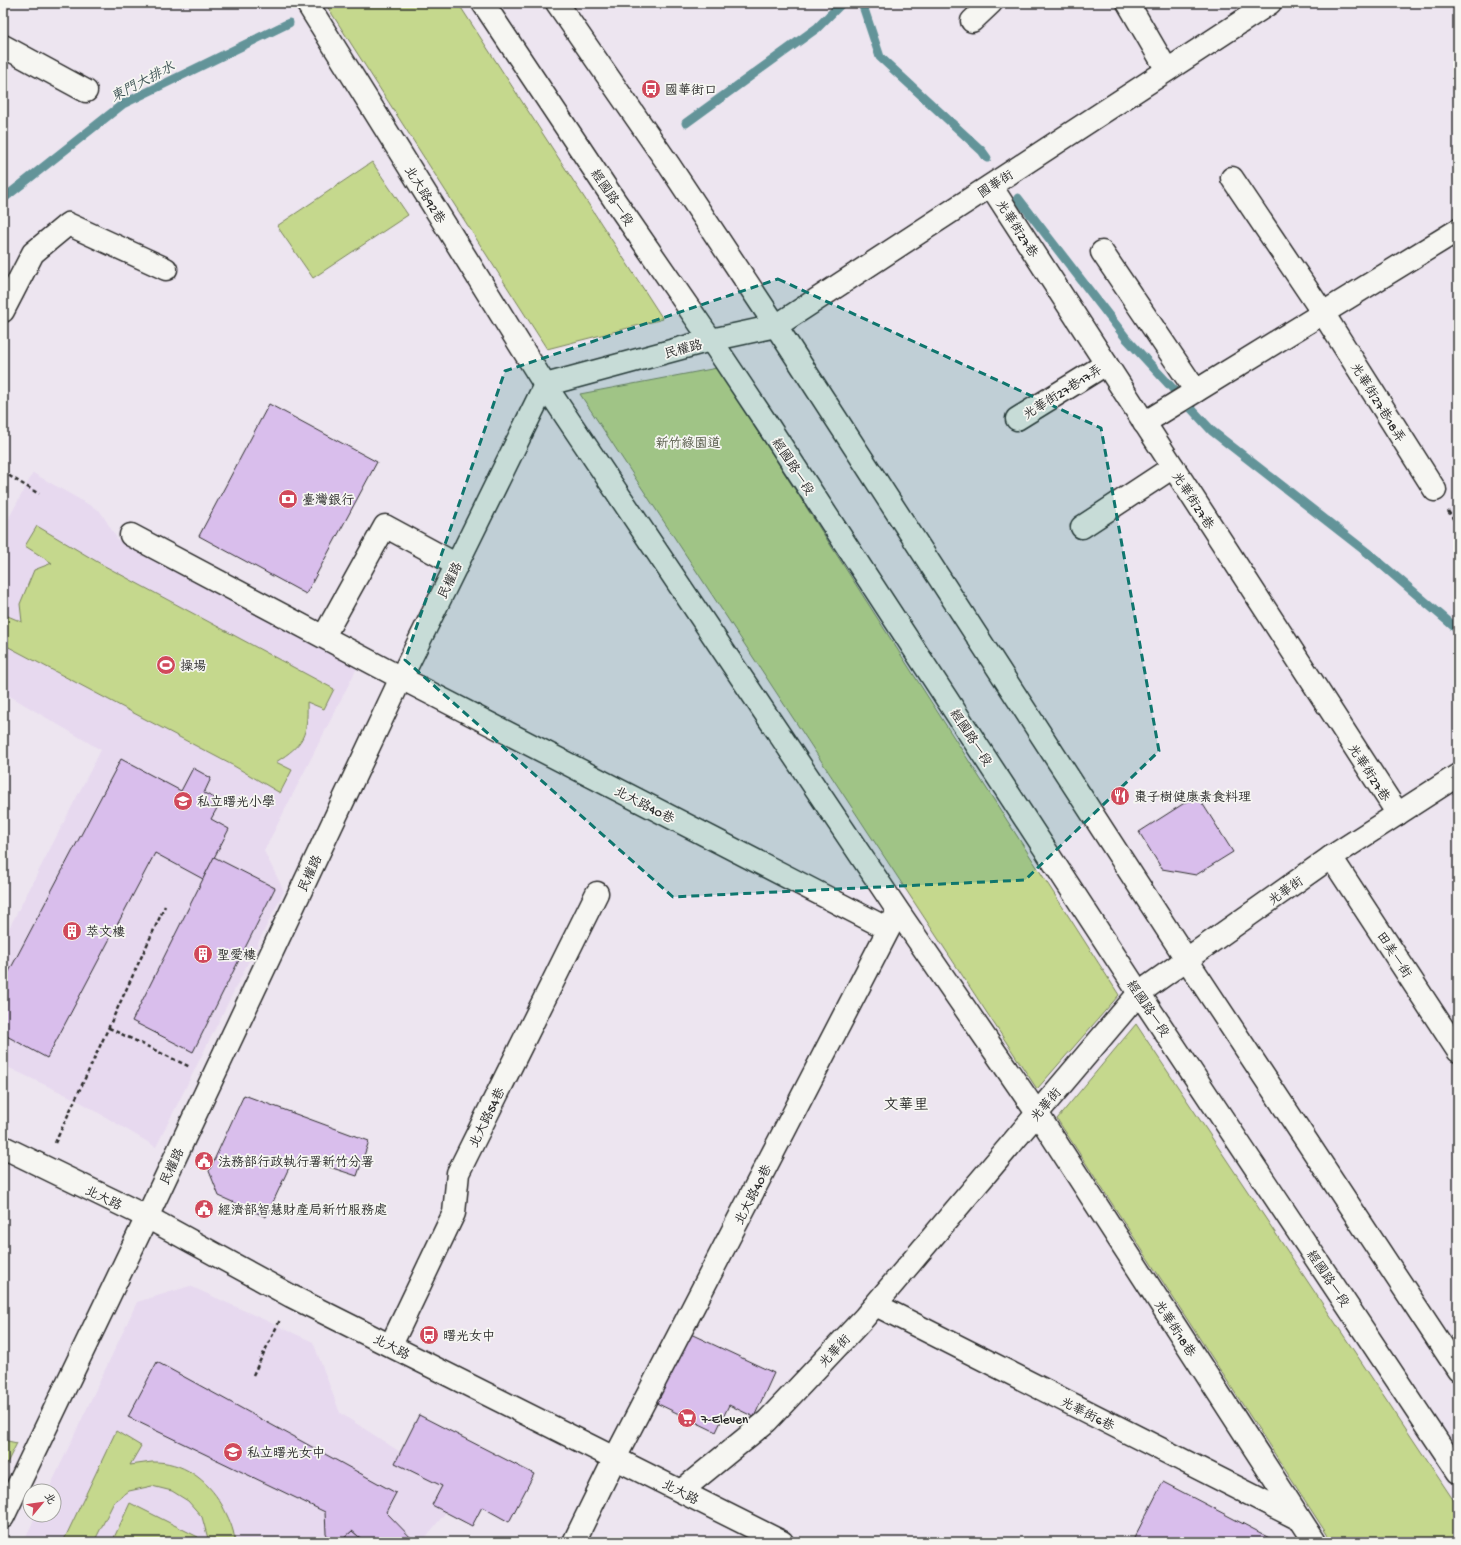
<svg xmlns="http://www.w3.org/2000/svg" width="1461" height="1545" font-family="'Gochi Hand','LXGW WenKai TC',sans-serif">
	<rect width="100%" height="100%" fill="#ede5f0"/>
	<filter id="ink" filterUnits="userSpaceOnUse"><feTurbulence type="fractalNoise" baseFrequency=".025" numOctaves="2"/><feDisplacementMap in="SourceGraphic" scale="8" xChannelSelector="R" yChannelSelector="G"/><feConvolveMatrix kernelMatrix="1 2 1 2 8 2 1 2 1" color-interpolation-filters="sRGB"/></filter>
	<g filter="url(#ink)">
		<g fill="#e7d9ef">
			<polygon points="33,473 100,511 118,540 358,666 264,851 284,891 156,1147 77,1100 3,1065 3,940 101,750 3,692 3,529"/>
			<polygon points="190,1286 313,1342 340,1413 462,1492 422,1542 24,1542 36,1515 54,1515 54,1491 48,1491 137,1302"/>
		</g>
		<g fill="#c5d88d" stroke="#78825c">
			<polygon points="325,3 458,3 663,319 547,349"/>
			<polygon points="372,162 408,215 313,278 277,226"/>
			<polygon points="717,368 1119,995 1037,1089 580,394"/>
			<path d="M37 526 101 564 334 689 324 709 307 702C308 736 304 744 276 762L292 770 280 793 234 766 3 644V614L22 622 20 604 34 570 52 563 25 546Z"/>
			<polygon points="1136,1024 1458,1507 1458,1542 1332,1542 1057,1119"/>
			<path d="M116 1431 141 1446 130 1465C137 1464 145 1463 152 1462 182 1461 207 1479 222 1505 228 1517 234 1528 235 1542H209L202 1517 188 1501 172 1491 152 1486 129 1491 114 1502 94 1542H63Z"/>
			<polygon points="3,1440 17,1443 3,1471"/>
			<polygon points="130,1503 198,1537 195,1542 112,1542"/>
		</g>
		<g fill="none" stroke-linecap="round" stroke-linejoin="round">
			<g stroke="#639499" stroke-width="9">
				<polyline points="862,3 880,57 982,151 987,158"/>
				<polyline points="686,123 817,28 842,3"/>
				<polyline points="1018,198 1126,338 1212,431 1373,557 1457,629 1458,633"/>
				<polyline points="3,199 123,104 289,23"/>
			</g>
		</g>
		<g fill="#d9beec" stroke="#2b2b2b">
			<polygon points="269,404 377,462 306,594 199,536"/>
			<polygon points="121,759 181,791 193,768 211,778 204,793 221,801 211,819 229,829 203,879 155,853 47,1058 3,1034 3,983"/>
			<polygon points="1197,795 1233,852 1196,875 1162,869 1139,832"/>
			<polygon points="214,857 275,888 193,1052 132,1021"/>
			<polygon points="244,1095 369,1141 357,1176 314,1162 312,1166 293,1159 266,1217 219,1196 209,1171"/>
			<polygon points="680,1329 774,1373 754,1417 729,1405 716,1432 648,1399"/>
			<polygon points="157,1362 396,1493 386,1512 415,1542 365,1542 352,1531 340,1542 330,1542 326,1533 325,1512 128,1417"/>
			<polygon points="419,1415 534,1474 509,1522 482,1507 472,1526 432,1505 442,1486 395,1463"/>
			<polygon points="1163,1482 1278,1542 1132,1542"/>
			<polygon points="352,1531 365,1542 340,1542"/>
		</g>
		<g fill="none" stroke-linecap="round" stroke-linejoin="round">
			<g stroke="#2b2b2b" stroke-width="25">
				<g id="minor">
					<polyline points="307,3 545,385 898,911 1037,1113 1315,1542"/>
					<polyline points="1128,3 1167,70"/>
					<polyline points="972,21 991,3"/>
					<polyline points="3,46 86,91"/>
					<polyline points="1232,178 1323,313 1435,490"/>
					<polyline points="991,186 1398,814"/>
					<polyline points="1102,252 1196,391"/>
					<polyline points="3,311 33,253 68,224 166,269"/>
					<polyline points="1017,419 1106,364"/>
					<polyline points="1144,423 1458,230"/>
					<polyline points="1082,527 1173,467"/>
					<polyline points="131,535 401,678 888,929"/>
					<polyline points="324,636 385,526 457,565"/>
					<polyline points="1331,857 1458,1051"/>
					<polyline points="3,1147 147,1217 291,1296 782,1542"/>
					<polyline points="876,1305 1299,1519"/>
					<polyline points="391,1345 454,1213 458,1173 597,893"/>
					<polyline points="681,1491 767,1421 864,1318 1139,993 1331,857 1458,775"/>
					<polyline points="3,1517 147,1217 401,678 545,385 711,340 776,326 1270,3"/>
					<polyline points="574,1542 615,1458 895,917"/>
				</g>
			</g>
			<g stroke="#2b2b2b" stroke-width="25">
				<g id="major">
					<polyline points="483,3 615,201 711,340 767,424 1139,993 1458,1472"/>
					<polyline points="557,3 669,165 776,326 1187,960 1458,1370"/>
				</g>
			</g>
			<g stroke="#2b2b2b" stroke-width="2.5" stroke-dasharray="4 3" stroke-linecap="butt">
				<polyline points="3,472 39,494"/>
				<polyline points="1448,511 1458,526"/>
				<polyline points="109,1028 190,1067"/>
				<polyline points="55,1143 165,906"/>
				<polyline points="253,1375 280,1320"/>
			</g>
			<use href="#minor" stroke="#f6f6f2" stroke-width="22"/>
			<use href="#major" stroke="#f6f6f2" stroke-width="22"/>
		</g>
	</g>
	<path fill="#0f766e" fill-opacity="0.2" stroke="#0f766e" stroke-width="3" stroke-dasharray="8 5" stroke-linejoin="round" d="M778 279 1101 428 1159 751 1025 880 673 897 405 660 505 371Z"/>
	<defs>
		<g id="bus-disc" transform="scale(1)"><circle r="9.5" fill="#d1495b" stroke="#f6f6f2"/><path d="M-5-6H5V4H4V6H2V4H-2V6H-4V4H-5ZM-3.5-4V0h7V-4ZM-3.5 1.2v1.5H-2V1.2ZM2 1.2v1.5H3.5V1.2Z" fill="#fff"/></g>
		<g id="bank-disc" transform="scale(1)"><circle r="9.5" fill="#d1495b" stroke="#f6f6f2"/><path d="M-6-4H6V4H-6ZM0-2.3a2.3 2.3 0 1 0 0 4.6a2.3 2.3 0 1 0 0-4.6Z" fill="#fff"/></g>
		<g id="stadium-disc" transform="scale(1)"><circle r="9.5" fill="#d1495b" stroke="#f6f6f2"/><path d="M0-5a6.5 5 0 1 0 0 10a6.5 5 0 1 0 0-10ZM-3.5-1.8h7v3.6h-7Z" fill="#fff"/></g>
		<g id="restaurant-disc" transform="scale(1)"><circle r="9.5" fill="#d1495b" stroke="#f6f6f2"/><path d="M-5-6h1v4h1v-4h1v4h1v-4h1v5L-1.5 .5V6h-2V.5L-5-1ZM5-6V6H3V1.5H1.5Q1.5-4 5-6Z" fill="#fff"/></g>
		<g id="school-disc" transform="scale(1)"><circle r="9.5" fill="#d1495b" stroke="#f6f6f2"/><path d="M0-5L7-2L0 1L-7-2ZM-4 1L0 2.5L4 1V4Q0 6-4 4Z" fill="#fff"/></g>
		<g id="building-disc" transform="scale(1)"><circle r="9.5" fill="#d1495b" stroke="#f6f6f2"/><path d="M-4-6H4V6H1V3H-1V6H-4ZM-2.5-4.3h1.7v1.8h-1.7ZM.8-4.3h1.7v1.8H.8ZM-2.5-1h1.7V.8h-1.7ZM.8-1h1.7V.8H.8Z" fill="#fff"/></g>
		<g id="civic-disc" transform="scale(1)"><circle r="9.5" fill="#d1495b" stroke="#f6f6f2"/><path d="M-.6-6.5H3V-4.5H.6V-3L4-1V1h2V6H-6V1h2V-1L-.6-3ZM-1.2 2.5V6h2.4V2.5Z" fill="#fff"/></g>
		<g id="supermarket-disc" transform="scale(1)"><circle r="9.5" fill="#d1495b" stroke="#f6f6f2"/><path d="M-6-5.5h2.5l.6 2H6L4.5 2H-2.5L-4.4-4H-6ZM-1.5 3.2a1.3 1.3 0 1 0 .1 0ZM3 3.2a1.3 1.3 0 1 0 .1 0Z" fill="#fff"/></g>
	</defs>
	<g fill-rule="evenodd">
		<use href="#bus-disc" x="651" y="89"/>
		<use href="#bank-disc" x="288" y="499"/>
		<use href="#stadium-disc" x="166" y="665"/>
		<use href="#restaurant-disc" x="1120" y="796"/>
		<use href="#school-disc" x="183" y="801"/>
		<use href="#building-disc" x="72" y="931"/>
		<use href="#building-disc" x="203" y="954"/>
		<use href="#civic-disc" x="204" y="1161"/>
		<use href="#civic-disc" x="204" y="1209"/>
		<use href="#bus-disc" x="429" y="1335"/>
		<use href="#supermarket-disc" x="687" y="1418"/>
		<use href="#school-disc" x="233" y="1452"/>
	</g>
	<g text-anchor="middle" stroke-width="3.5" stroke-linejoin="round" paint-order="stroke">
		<g font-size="13" fill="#2b2b2b" stroke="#f6f6f2" text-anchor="start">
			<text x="665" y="94">國華街口</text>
			<text x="302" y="504">臺灣銀行</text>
			<text x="180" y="670">操場</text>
			<text x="1134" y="801">棗子樹健康素食料理</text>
			<text x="197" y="806">私立曙光小學</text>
			<text x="86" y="936">萃文樓</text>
			<text x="217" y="959">聖愛樓</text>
			<text x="218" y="1166">法務部行政執行署新竹分署</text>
			<text x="218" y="1214">經濟部智慧財產局新竹服務處</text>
			<text x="443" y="1340">曙光女中</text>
			<text x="701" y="1423">7-Eleven</text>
			<text x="247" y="1457">私立曙光女中</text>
		</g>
		<g font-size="13" fill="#2b2b2b" stroke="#f6f6f2">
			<text transform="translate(995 183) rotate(-33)" y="5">國華街</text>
			<text transform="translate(426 194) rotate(58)" y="5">北大路92巷</text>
			<text transform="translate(613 197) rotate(56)" y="5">經國路一段</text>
			<text transform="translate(1018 228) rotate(57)" y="5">光華街27巷</text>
			<text transform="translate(683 348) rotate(-15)" y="5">民權路</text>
			<text transform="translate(1062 391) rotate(-32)" y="5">光華街27巷17弄</text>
			<text transform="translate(1379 402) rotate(58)" y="5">光華街27巷18弄</text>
			<text transform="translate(794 466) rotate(57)" y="5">經國路一段</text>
			<text transform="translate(1194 500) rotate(57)" y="5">光華街27巷</text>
			<text transform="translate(449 580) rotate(-64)" y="5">民權路</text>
			<text transform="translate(972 737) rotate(57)" y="5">經國路一段</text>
			<text transform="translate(1370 772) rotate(57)" y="5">光華街27巷</text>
			<text transform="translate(645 804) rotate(27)" y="5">北大路40巷</text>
			<text transform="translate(309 873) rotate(-65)" y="5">民權路</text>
			<text transform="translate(1285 890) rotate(-35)" y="5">光華街</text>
			<text transform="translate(1395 954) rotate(57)" y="5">田美一街</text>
			<text transform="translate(1149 1008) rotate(56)" y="5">經國路一段</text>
			<text transform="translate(1045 1104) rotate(-49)" y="5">光華街</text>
			<text transform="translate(486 1117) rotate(-64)" y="5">北大路54巷</text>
			<text transform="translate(171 1166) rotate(-65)" y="5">民權路</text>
			<text transform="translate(752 1194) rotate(-63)" y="5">北大路40巷</text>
			<text transform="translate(104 1197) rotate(26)" y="5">北大路</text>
			<text transform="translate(1329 1278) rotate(56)" y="5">經國路一段</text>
			<text transform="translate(1176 1328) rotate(57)" y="5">光華街18巷</text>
			<text transform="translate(392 1346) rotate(27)" y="5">北大路</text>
			<text transform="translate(834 1350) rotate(-47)" y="5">光華街</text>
			<text transform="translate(1088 1413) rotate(27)" y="5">光華街6巷</text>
			<text transform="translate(681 1491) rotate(27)" y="5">北大路</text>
		</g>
		<g font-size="13" fill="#525644" stroke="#f6f6f2">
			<text x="688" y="447">新竹綠園道</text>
		</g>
		<g font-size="14" font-style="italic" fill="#425759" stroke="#f6f6f2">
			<text transform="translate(142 81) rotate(-28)" y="5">東門大排水</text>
		</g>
		<g font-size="15" fill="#2b2b2b" stroke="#f6f6f2">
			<text x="906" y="1109">文華里</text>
		</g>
	</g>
	<rect width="1461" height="1545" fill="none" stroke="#f6f6f2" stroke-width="16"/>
	<rect x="8" y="8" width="1445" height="1529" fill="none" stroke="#2b2b2b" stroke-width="1.5" filter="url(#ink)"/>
	<g transform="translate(42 1503) rotate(61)"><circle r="19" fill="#f6f6f2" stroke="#a5a5a2"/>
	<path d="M0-3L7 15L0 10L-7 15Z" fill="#d1495b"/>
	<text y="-6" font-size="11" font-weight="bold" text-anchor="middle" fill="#2b2b2b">北</text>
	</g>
</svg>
